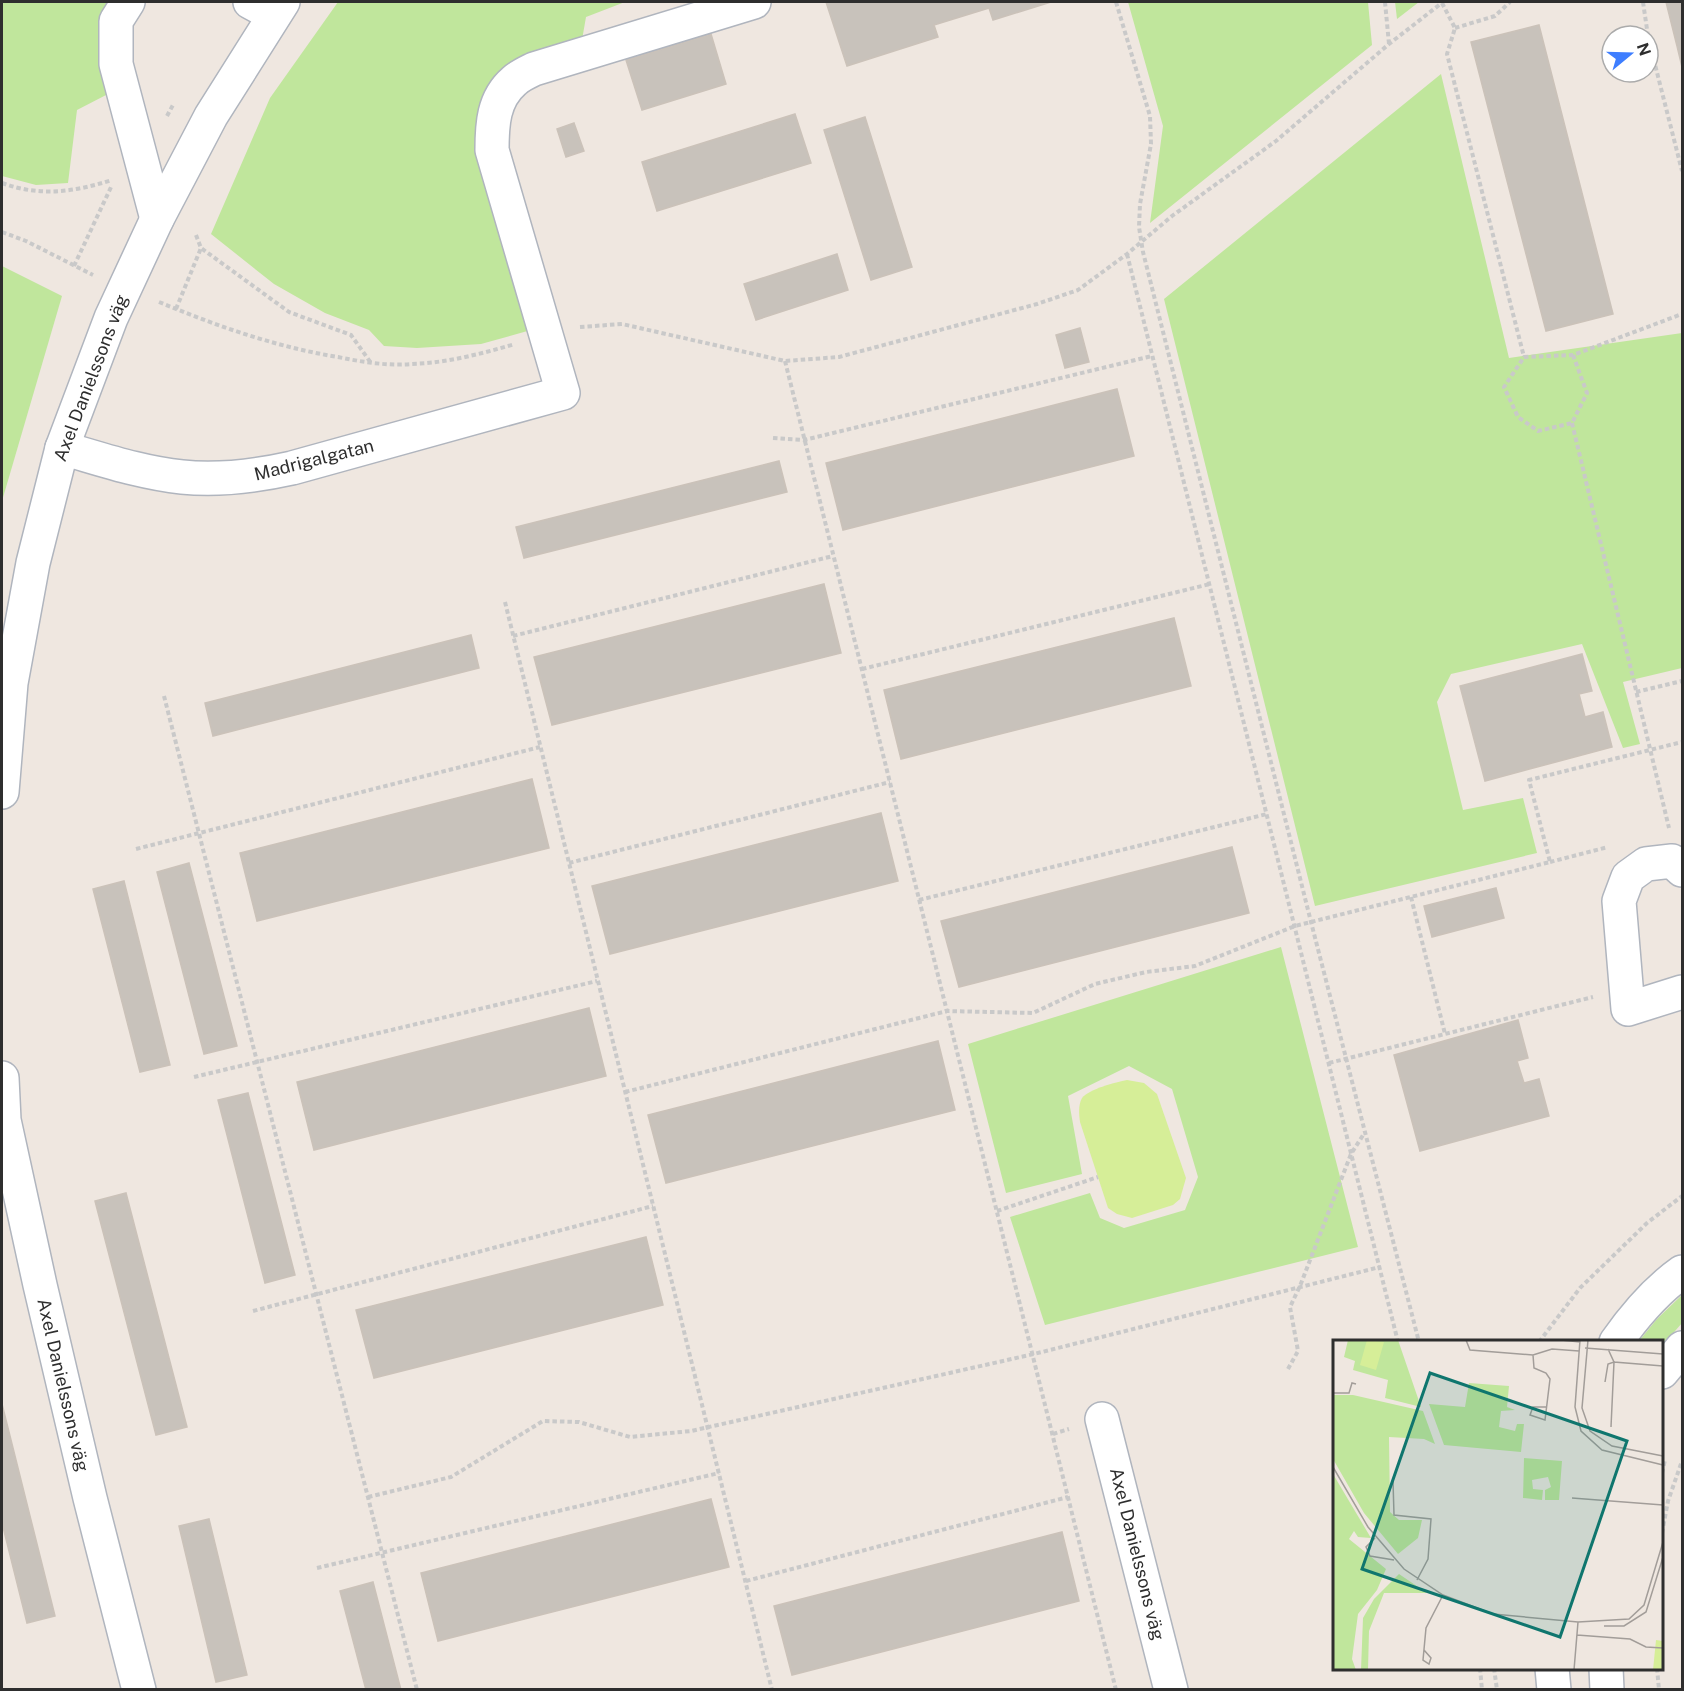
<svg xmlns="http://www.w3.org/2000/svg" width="1684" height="1691" font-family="'Public Sans',sans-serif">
	<rect width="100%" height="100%" fill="#efe7e0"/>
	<g fill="#c0e69c">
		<polygon points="2,2 107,2 103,28 108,94 77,110 68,183 36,185 2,176"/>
		<polygon points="338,2 625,2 586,17 582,40 509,65 486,88 477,115 476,152 531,330 481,344 417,348 384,346 369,330 325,313 274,284 211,234 270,98"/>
		<polygon points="1128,2 1368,2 1372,45 1150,223 1163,126"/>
		<polygon points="1395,2 1419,2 1397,19"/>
		<polygon points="1441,74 1509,358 1682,333 1682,668 1623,682 1640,744 1623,748 1582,644 1451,674 1437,702 1463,810 1523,798 1537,853 1315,906 1164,299"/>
		<polygon points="2,266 62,296 2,501"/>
		<polygon points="1281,947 1358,1247 1045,1325 1010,1217 1090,1193 1100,1218 1124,1228 1185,1210 1198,1177 1172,1089 1129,1066 1068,1096 1082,1174 1006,1193 968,1044"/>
		<polygon points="1682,1295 1682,1323 1662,1346 1662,1342 1639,1341 1657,1319"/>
	</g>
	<path fill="#d6ee98" d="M1127 1080 1144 1083 1157 1094 1186 1178 1180 1199 1173 1205 1132 1218 1117 1214 1108 1208 1080 1122C1079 1115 1078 1105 1082 1098 1089 1089 1116 1082 1127 1080Z"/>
	<g fill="#c8c2bb" stroke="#cbc2b9" stroke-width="1.5">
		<polygon points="826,2 1051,2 993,20 989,8 934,25 938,37 847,66"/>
		<polygon points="1666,2 1682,2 1682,67 1677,46"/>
		<polygon points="1539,25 1613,314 1546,331 1471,42"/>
		<polygon points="711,34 726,84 642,110 626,60"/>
		<polygon points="795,114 811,163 657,211 642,162"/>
		<polygon points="865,117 912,267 871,280 824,130"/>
		<polygon points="574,123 584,151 566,157 557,129"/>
		<polygon points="837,254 848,290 756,320 744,284"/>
		<polygon points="1080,328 1089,362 1065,368 1056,335"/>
		<polygon points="1117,389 1134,456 843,530 826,463"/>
		<polygon points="779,461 787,492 524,558 516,527"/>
		<polygon points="824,584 841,653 552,725 534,657"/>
		<polygon points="1174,618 1191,686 901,759 884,690"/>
		<polygon points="471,635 479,668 213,736 205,703"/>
		<polygon points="1582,654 1592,691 1579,694 1585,717 1603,712 1612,747 1485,781 1460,686"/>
		<polygon points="532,779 549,848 257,921 240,853"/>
		<polygon points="881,813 898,881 610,954 592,886"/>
		<polygon points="1232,847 1249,913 959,987 941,921"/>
		<polygon points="189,863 237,1046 204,1054 157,872"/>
		<polygon points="124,881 170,1065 140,1072 93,889"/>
		<polygon points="1496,888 1504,918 1432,937 1424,906"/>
		<polygon points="589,1008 606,1076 314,1150 297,1082"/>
		<polygon points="1518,1020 1528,1058 1517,1061 1524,1083 1539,1079 1549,1116 1420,1151 1394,1055"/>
		<polygon points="938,1041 955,1110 666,1183 648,1115"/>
		<polygon points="248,1093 295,1275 265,1283 218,1100"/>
		<polygon points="126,1193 187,1427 156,1435 95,1201"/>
		<polygon points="646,1237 663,1305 374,1378 356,1310"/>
		<polygon points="2,1404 55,1616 27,1623 2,1523"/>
		<polygon points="711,1499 729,1567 438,1641 421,1573"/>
		<polygon points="209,1519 247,1675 216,1682 179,1526"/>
		<polygon points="1062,1532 1079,1601 792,1675 774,1606"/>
		<polygon points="373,1582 401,1690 366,1690 340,1591"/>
	</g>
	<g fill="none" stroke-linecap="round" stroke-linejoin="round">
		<g stroke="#b0b5be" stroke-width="36">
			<g id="minor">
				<polyline points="128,2 116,21 116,64 157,219"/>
				<polyline points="250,2 274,15"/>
				<path d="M62 448C101 459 141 473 182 477 220 481 256 476 292 468L563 393 492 150C492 125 493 99 514 81 519 76 528 72 534 69L754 2"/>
				<polyline points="2,792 11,683 33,563 62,448 111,318 157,219 211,116 283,2"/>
				<polyline points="1682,870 1672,861 1646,864 1628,877 1619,901 1628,1009 1682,992"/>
				<polyline points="2,1078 4,1120 40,1285 90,1498 139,1690"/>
				<path d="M1616 1342C1635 1315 1655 1291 1682 1272"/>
				<polyline points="1662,1372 1682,1348"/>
				<polyline points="1102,1419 1171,1690"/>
				<polyline points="1552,1668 1554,1690"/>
				<polyline points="1606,1668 1607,1690"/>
			</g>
		</g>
		<g stroke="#c9c9c9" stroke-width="4" stroke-dasharray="4.5 3" stroke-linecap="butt">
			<polyline points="1116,2 1150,116 1151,144 1140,204 1139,227 1143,252 1311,922 1419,1342"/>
			<polyline points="1385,2 1389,44"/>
			<polyline points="1643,2 1648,36"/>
			<polyline points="1442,3 1455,28 1447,54 1524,357"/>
			<polyline points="1455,28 1495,16 1510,2"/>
			<polyline points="1648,37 1682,171"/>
			<polyline points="167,116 174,103"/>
			<path d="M2 183C40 197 74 192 112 180"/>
			<polyline points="2,232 26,241 93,275"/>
			<polyline points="196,235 201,248 289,312 351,335 371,363"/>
			<polyline points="1127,254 1398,1342"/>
			<polyline points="74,266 112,185"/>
			<path d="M159 302C217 326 276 347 338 357 362 362 387 366 411 364 447 363 480 354 515 344"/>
			<polyline points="176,309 201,248"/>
			<polyline points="580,327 622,324 785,361 839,357 1037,304 1078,290 1127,254 1172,216 1276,141 1389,44 1443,2"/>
			<polyline points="1573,355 1587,393 1572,423 1538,431 1518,417 1504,387 1524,357 1573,355 1682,314"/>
			<polyline points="785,361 1116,1690"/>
			<polyline points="1572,423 1669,828"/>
			<polyline points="773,438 804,440 1152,356"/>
			<polyline points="505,602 772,1690"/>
			<polyline points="513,636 833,556"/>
			<polyline points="862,669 1210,584"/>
			<polyline points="1636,692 1682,681"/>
			<polyline points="164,696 417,1690"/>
			<polyline points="136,849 540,747"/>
			<polyline points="1550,862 1608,847"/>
			<polyline points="569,863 890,782"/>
			<polyline points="1411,897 1445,1034"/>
			<polyline points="919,900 1267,814"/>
			<polyline points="1329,1063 1593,997"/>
			<polyline points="194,1077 597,981"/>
			<polyline points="625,1092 947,1011 1033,1013 1095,984 1146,972 1195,966 1295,926 1550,862 1529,780 1682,742"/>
			<polyline points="997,1211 1098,1177"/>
			<polyline points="253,1311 653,1206"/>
			<polyline points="1539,1342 1580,1288 1647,1223 1682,1196"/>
			<polyline points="1288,1369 1298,1351 1290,1307 1300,1286 1351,1154 1365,1132"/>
			<polyline points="1053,1434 1069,1429"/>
			<polyline points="1662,1473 1665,1460"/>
			<polyline points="368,1497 451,1477 543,1421 579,1422 630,1437 691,1431 1034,1354 1380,1267"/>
			<polyline points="1662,1533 1668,1501 1682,1461"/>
			<polyline points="317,1568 719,1473"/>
			<polyline points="746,1581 1068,1497"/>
			<polyline points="1480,1668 1482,1690"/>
			<polyline points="1494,1668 1497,1690"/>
			<polyline points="1657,1668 1659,1690"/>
		</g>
		<use href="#minor" stroke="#fff" stroke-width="33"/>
	</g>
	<g text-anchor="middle" stroke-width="5" stroke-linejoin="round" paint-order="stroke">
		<g font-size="18" fill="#2e2e2e" stroke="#fff">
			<text transform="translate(91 378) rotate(-69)" y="6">Axel Danielssons väg</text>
			<text transform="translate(314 460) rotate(-14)" y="6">Madrigalgatan</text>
			<text transform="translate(63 1385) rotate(77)" y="6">Axel Danielssons väg</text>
			<text transform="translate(1137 1554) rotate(76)" y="6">Axel Danielssons väg</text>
		</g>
	</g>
	<g transform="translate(1333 1340)">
		<rect width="330" height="330" fill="#efe7e0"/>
		<path d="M15 0H65L88 67 52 58 55 40 20 30 22 21 11 17ZM136 43 176 46 174 67 182 70 168 71 166 87 182 91 184 84H191L188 112 111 105 96 64 132 67ZM0 55H20L90 71 102 104 91 99 56 97 57 172 66 180H89L85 198 65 214 31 173 0 119ZM191 118 229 121 226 160H212V150L218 147 215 137 199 140 200 149 210 150 209 160 190 158ZM0 134 38 198 25 197 21 191 16 199 53 229 44 250 25 274 19 319 23 330H0ZM66 234 94 253H51L36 291 35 330H28L30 278 41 259Z" fill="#c0e69c"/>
		<path d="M34 0 51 2 43 30 27 25ZM323 300 330 301V330H320Z" fill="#d6ee98"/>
		<path fill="none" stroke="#a29d99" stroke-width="1.5" d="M133 0 137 10 200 15 219 9 246 11M228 0 247 2M247 0 242 67 248 91 269 110 330 125M255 0 249 68 257 91 279 106 330 116M252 8 330 14M275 9 281 22 330 26M200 15 201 28 213 33 217 39 212 80 197 75 200 67H213M272 42 275 24 281 22 278 87M0 53H16L19 43 23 44M0 127 35 187 71 229 110 255 160 274 245 282 296 279 311 265 330 202M60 141 61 175 98 179 95 219 84 240M239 158 330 165M42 198 33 207 37 216 61 220M271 286H291L313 272 330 217M244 295 297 299 313 307 330 308M91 310 98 318 96 324 90 320 93 288 110 255M241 330 245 282"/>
		<path fill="#0f766e" fill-opacity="0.15" stroke="#0f766e" stroke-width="3" d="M97 33 294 101 227 297 29 229Z"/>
		<rect width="330" height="330" fill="none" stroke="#2e2e2e" stroke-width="3"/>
	</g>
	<rect width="1684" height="1691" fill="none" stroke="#2e2e2e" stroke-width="6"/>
	<g transform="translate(1630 54) rotate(71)"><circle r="28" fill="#ffffff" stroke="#ababab" stroke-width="1.5"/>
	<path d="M0-4.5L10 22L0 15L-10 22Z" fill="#3e7eff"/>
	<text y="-9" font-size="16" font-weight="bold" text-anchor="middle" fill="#2e2e2e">N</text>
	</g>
</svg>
